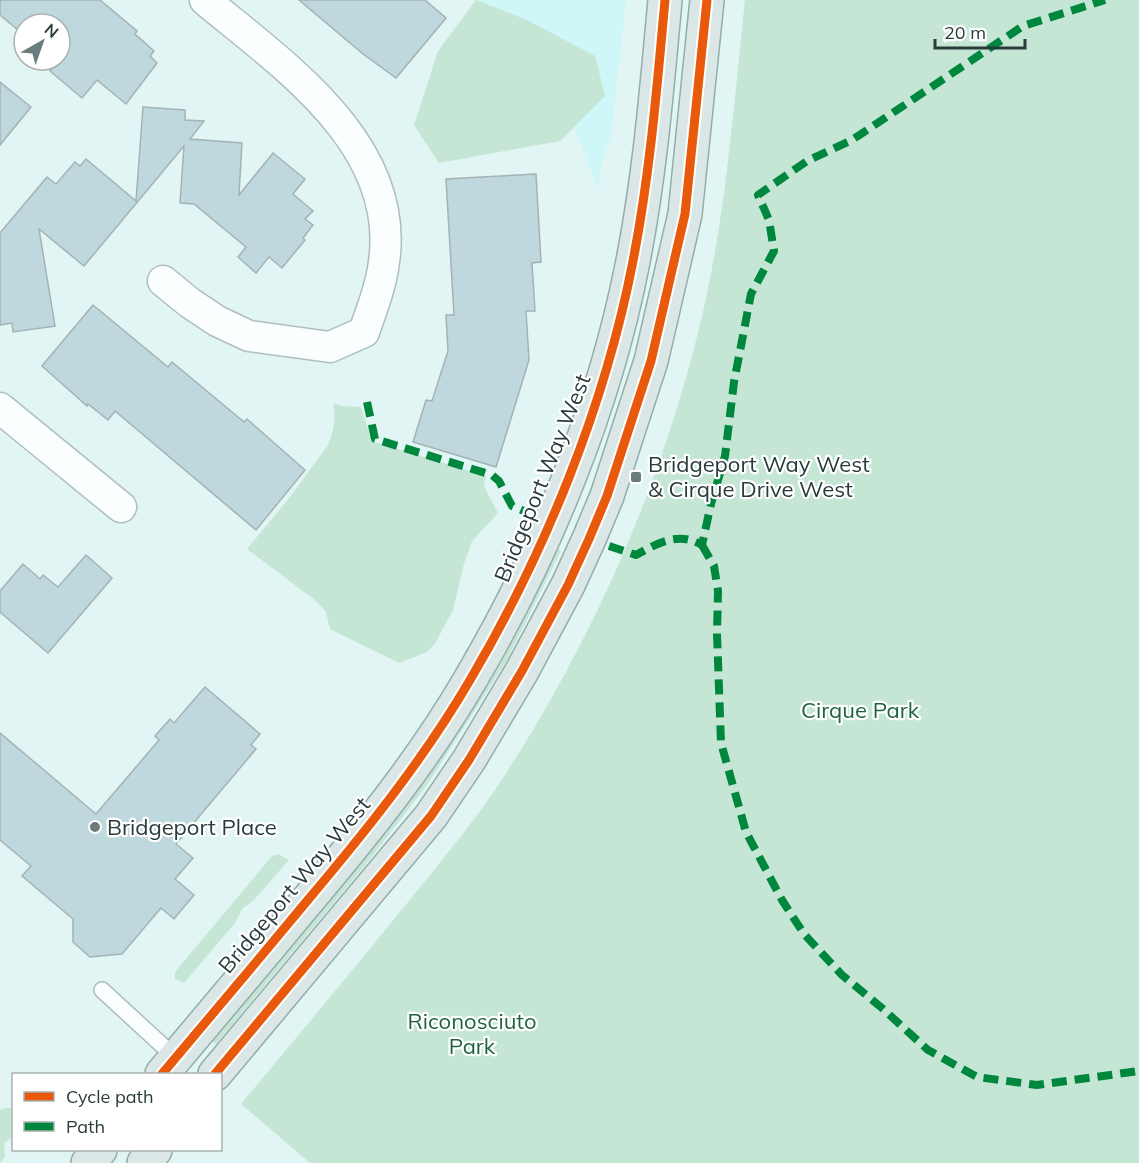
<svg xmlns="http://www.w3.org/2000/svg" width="1139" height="1163" font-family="Mulish,sans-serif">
	<rect width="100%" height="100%" fill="#e2f5f5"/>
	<polygon fill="#d0f7f7" points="475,0 626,0 611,138 604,154 598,191 573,123 515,35"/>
	<g fill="#c5e6d5">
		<polygon points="476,0 527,20 595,56 605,96 560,141 439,163 414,125 438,51"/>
		<path d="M745 0H1139V1163H310L241 1104C297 1037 353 970 408 902 441 861 475 821 503 778 597 633 667 472 705 303 727 203 734 101 745 0Z"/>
		<path d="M333 403 341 406 361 407 372 441 486 476 484 486 498 513 472 541 464 564 453 610 436 642 427 652 399 663 330 629 326 612 316 601 247 549 290 497 328 445C334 431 336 418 333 403Z"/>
		<polygon points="556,547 561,551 507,660 427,785 367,863 216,1044 209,1039"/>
		<polygon points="278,854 289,860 253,901 242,909 235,923 184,983 175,979 175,972 272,856"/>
		<polygon points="7,1108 13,1108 13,1137 4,1143 5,1156 0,1163 0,1110"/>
	</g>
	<g fill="#bfd8dd" stroke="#a3b3b5" stroke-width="1.5">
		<polygon points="0,0 100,0 137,31 135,34 154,51 150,56 157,63 126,104 97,80 82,98 50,71 57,63 54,60 60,60 60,24 24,24 24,35 0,15"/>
		<polygon points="299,0 425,0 446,18 396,78 363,54"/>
		<polygon points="0,82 31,107 0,145"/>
		<polygon points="143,107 185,110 185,120 204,121 190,139 242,143 239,195 273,153 305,179 293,194 313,211 305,219 313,225 303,238 305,240 282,268 269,257 256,273 238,257 246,247 194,204 180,203 184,146 84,266 39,229 55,326 13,332 12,323 0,325 0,233 47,177 56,184 75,162 80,166 86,159 136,201"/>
		<polygon points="536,174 541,262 532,263 535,311 526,311 529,360 496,467 413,442 426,400 432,401 448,351 446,315 454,315 446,179"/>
		<polygon points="93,305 168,367 172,362 244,422 247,419 305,470 256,530 115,411 108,420 88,404 87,406 42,366"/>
		<polygon points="86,555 112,578 48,653 0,612 0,591 23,564 40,579 43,575 58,587"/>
		<polygon points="205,687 260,734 251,745 256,749 176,844 193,858 175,879 194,895 174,919 161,908 122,954 90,957 73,942 73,919 22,876 31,866 0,840 0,733 96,814 159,740 155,736 170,719 174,723"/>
	</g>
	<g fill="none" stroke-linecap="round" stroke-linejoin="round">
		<g stroke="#aebebe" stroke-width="18">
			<polyline id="lane" points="102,990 176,1058"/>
		</g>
		<g stroke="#aebebe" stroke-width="33">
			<g id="street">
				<path d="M163 281 190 303 217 321 249 336 330 347 364 332C372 309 381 286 384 262 401 144 283 65 205 0"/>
				<polyline points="0,408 121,507"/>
			</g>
		</g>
		<g stroke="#93adaa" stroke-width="36">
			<g id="primary">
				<path d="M162 1074C210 1017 259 959 307 901 366 831 424 759 470 680 545 553 605 406 633 261 650 174 657 87 665 0"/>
				<polyline points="215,1074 431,816 469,760 522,671 568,585 589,539 607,496 651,361 685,214 707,0"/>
				<polyline points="88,1163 100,1150"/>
				<polyline points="144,1163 155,1150"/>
			</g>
		</g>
		<use href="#lane" stroke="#fbfefe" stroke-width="15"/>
		<use href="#street" stroke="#fbfefe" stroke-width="30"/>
		<use href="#primary" stroke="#dbe7e6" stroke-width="33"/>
		<g stroke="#00873e" stroke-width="8" stroke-dasharray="15 8" stroke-linecap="butt">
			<polyline points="367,402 375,439 492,475 499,481 512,506 526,512"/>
			<polyline points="702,545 714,566 718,591 717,634 721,743 746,832 782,900 804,934 842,975 882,1008 928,1050 977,1077 1037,1085 1139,1071"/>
			<path d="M609 546 636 555C658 543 678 531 702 545L711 504 725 456 734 382 751 294 774 251 769 220 758 195 807 161 852 140 1023 26 1105 0"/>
		</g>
		<g stroke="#fff" stroke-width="13">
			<g id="cycleway">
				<path d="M162 1074C210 1017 259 959 307 901 366 831 424 759 470 680 545 553 605 406 633 261 650 174 657 87 665 0"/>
				<polyline points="215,1074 431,816 469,760 522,671 568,585 589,539 607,496 651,361 685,214 707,0"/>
			</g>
		</g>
		<use href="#cycleway" stroke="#e8590c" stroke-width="9"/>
	</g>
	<g fill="#6a7c7c" stroke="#fff" stroke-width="2">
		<rect x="630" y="471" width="12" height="12" rx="3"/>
		<circle cx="95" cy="827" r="6"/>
	</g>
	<g text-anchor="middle" stroke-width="4.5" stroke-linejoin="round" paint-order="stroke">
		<g font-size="22" fill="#293b3b" stroke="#fff" text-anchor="start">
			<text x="648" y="472">Bridgeport Way West<tspan x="648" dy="25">&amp; Cirque Drive West</tspan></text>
			<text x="107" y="835">Bridgeport Place</text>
		</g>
		<g font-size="22" fill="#293b3b" stroke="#fff">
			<text transform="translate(542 478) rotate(-68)" y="8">Bridgeport Way West</text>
			<text transform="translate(294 885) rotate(-50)" y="8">Bridgeport Way West</text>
		</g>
		<g font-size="22" fill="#1e653d" stroke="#fff">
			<text x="860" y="718">Cirque Park</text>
			<text x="472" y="1029">Riconosciuto<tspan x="472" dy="25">Park</tspan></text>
		</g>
	</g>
	<rect x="12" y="1073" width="210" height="78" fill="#ffffff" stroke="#a9b1b1" stroke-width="1.5"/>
	<rect x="24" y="1092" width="30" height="9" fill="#e8590c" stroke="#a9b1b1" stroke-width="1.5"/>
	<text x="66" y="1103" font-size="18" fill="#293b3b">Cycle path</text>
	<rect x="24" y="1122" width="30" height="9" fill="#00873e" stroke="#a9b1b1" stroke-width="1.5"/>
	<text x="66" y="1133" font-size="18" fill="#293b3b">Path</text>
	<g transform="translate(42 42) rotate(40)"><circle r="28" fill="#ffffff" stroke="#a9b1b1" stroke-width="1.5"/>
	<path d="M0-4.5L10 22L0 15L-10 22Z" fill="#6a7c7c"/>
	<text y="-9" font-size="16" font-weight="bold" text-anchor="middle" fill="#293b3b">N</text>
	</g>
	<path d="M935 39v9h90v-9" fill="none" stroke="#293b3b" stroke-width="3"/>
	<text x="944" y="39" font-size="18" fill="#293b3b" stroke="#ffffff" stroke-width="4.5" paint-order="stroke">20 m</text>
</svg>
